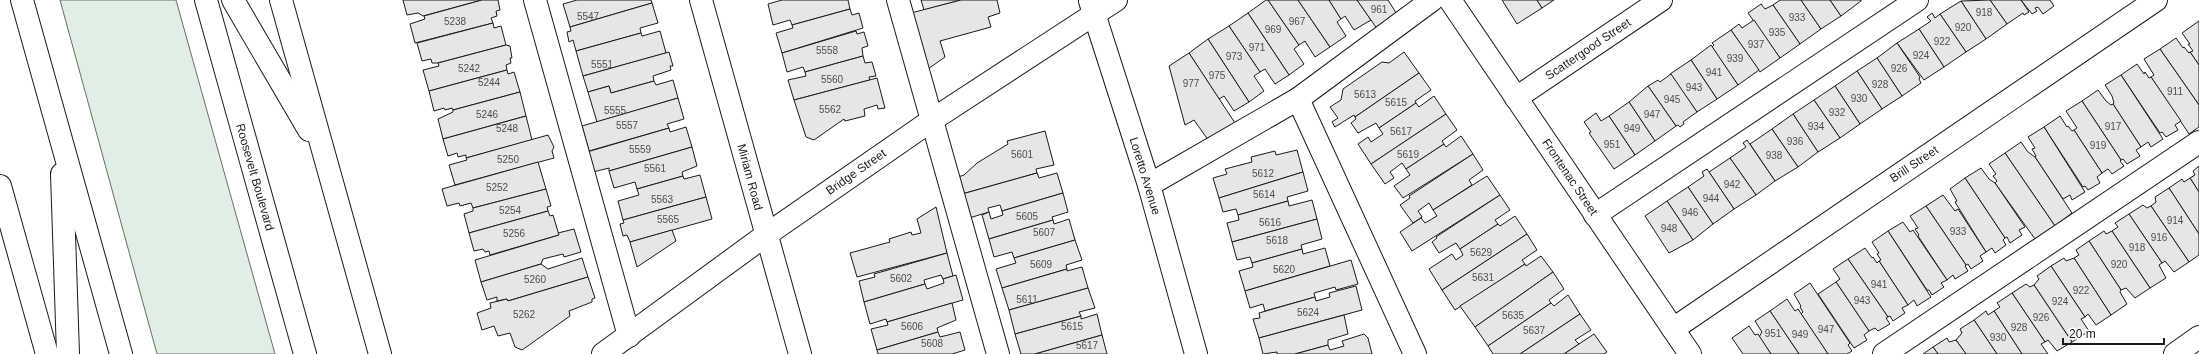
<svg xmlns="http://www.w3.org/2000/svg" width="2199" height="354" font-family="Arial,sans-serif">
	<rect width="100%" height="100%" fill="#fff"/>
	<polygon fill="#e0efe3" stroke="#6a6a6a" points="60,0 176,0 275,354 157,354"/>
	<g fill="#e6e6e6" stroke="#1a1a1a">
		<polygon points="403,0 482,0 423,16 418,13 407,15"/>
		<polygon points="482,0 498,0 500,10 496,11 497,16 491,18 493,23 415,43 410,24 425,19 424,16"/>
		<polygon points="577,0 651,0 652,3 570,27 563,4"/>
		<polygon points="782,0 848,0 850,9 792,25 790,20 773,25 768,4"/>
		<polygon points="921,0 961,0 924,10"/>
		<polygon points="961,0 997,0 1000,13 988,17 991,27 940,41 945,57 928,69 911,13"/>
		<polygon points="1266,0 1268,0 1299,45 1294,49 1304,64 1289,75 1248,13"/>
		<polygon points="1268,0 1298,0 1330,47 1315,57 1305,41 1299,45"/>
		<polygon points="1298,0 1329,0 1341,19 1337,22 1346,36 1330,47"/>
		<polygon points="1329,0 1357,0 1371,20 1354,30 1345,16 1341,19"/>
		<polygon points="1357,0 1388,0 1400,19 1380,33"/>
		<polygon points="1502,0 1537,0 1542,8 1517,24"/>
		<polygon points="1537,0 1554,0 1542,8"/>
		<polygon points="1780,0 1801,0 1821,29 1800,44 1773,5"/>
		<polygon points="1801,0 1830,0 1841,16 1821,29"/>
		<polygon points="1830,0 1861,0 1861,1 1841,16"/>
		<polygon points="1990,0 2021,0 2029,12 2024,15 2023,13 2007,24"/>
		<polygon points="1990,0 2007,24 1986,39 1961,1"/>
		<polygon points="2021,0 2050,0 2054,6 2043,14 2038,7 2035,8 2037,11 2032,14"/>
		<polygon points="1961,1 1986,39 1966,52 1940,14"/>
		<polygon points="652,3 658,23 640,28 641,33 576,51 573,40 569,42 567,32 571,31 570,27"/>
		<polygon points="1761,4 1765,9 1773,5 1800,44 1780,58 1748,13"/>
		<polygon points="850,9 852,15 859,13 863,28 782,53 776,33 793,28 792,25"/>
		<polygon points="1248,13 1289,75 1275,84 1265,69 1260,72 1229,26"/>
		<polygon points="1932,13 1935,18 1940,14 1966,52 1944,67 1919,29 1931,21 1927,17"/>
		<polygon points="1754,20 1780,58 1760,72 1731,30 1739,24 1742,28"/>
		<polygon points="2199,21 2199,65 2190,52 2193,51 2188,44 2190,44 2182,33"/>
		<polygon points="493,23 494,28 501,26 506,45 438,63 432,63 431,59 422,61 417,43"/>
		<polygon points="1229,26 1260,72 1254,76 1264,91 1249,102 1208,39"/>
		<polygon points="1919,29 1944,67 1924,80 1897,43"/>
		<polygon points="1731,30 1759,70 1738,85 1712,47 1714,45 1712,43"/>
		<polygon points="660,31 666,53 583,76 576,51 641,33 642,36"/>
		<polygon points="856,31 857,34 864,32 868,46 862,48 863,56 805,72 803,67 787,72 782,53"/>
		<polygon points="2176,38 2183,48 2184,47 2189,53 2190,52 2199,65 2199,105 2160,49"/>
		<polygon points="1208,39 1249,102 1234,111 1224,96 1219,99 1189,53"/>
		<polygon points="1897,43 1920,77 1919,79 1921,83 1902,96 1877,58"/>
		<polygon points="506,45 510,46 512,58 510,58 511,63 506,65 507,70 429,91 423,70 439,66 438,63"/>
		<polygon points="1711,45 1738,85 1717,99 1691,60"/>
		<polygon points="2160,49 2199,105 2199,127 2189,134 2151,77 2154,75 2144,59"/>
		<polygon points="669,52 673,66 670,66 671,70 653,76 654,81 611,93 609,86 588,92 583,76"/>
		<polygon points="1404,52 1419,73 1355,117 1354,115 1335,127 1332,122 1338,118 1330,107 1341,100 1343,89 1382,62 1389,63"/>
		<polygon points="1189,53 1237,126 1211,144 1194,120 1185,125 1169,66"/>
		<polygon points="863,56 865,63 872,62 876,76 869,77 870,80 794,100 788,80 806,76 805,72"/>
		<polygon points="1877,58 1902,96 1882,109 1857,71"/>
		<polygon points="1691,60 1717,99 1697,112 1670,74"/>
		<polygon points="2137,64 2144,74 2145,72 2149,78 2151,77 2181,121 2175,125 2178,130 2166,137 2162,132 2160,133 2121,75"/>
		<polygon points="507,70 508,74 514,72 520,92 453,110 452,108 445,110 444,108 434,111 429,91"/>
		<polygon points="1857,71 1882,109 1860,124 1835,86"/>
		<polygon points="1419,73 1431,90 1415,101 1416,103 1379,128 1376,123 1358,133 1351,123 1356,119 1355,117"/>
		<polygon points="1671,74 1697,112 1683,122 1684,124 1680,127 1678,125 1676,126 1648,86 1658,80 1660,82"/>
		<polygon points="2121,75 2163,139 2151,147 2148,142 2141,147 2113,104 2114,103 2112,96 2105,85"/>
		<polygon points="877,78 885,108 878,109 877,105 864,109 865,116 845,121 844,119 814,140 806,137 794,100"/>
		<polygon points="673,80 678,98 597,122 588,92 609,86 611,93 654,81 656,85"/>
		<polygon points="1648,86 1676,126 1655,141 1629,102"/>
		<polygon points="1835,86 1860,124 1840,138 1814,100"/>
		<polygon points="2098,90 2106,101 2111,105 2113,104 2141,147 2136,150 2140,156 2127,164 2123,159 2121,160 2082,101"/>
		<polygon points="520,92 526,116 443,139 438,119 453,112 453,110"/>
		<polygon points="1434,96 1446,114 1371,164 1358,144 1368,137 1371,142 1383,134 1379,128 1416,103 1419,107"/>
		<polygon points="678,98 684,119 667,124 669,128 589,151 582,126"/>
		<polygon points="1814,100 1840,138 1818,152 1793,114"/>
		<polygon points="2082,101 2121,160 2120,161 2124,166 2112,174 2108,169 2102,173 2074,130 2077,128 2066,111"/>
		<polygon points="1629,102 1655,141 1635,155 1609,116"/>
		<polygon points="1596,113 1601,121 1609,116 1635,155 1614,169 1589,133 1591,132 1584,122"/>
		<polygon points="1446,114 1457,130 1442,141 1444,144 1406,169 1402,163 1390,172 1394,178 1385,184 1371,164"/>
		<polygon points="1793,114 1818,152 1798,167 1772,129"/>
		<polygon points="526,116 532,140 466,158 466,155 458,157 457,153 448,156 443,139"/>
		<polygon points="2060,116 2067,127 2068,126 2072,131 2074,130 2102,173 2097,177 2100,183 2088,190 2085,186 2083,187 2044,127"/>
		<polygon points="686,127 692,147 609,171 609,168 593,172 587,152 669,128 670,132"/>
		<polygon points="2044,127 2085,192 2072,200 2070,195 2063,199 2035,157 2036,156 2032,149 2035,148 2028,137"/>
		<polygon points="1772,129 1798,167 1775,181 1750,144"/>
		<polygon points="1045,131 1054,165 1036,169 1037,173 962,194 958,177 964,175 977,163 1008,144 1007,141"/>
		<polygon points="548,135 554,147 552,151 554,158 455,185 449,165 467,160 466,158"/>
		<polygon points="1461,136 1473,154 1403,198 1394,186 1410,175 1406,169 1444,144 1446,147"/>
		<polygon points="1747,140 1775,181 1756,195 1730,158 1746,147 1743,143"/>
		<polygon points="2021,142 2028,152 2035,157 2072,213 2055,226 2005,153"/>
		<polygon points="692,147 697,166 682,172 683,176 637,189 635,182 614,188 609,171"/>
		<polygon points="1297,150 1303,172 1219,198 1213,178 1227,174 1225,169 1252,162 1251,157 1275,151 1276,155"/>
		<polygon points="2005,153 2055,226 2035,239 1995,183 1997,181 1993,176 1996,174 1989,164"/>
		<polygon points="1473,154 1483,170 1469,180 1472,185 1433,210 1429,203 1418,211 1422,217 1413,223 1400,205 1410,198 1409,196"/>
		<polygon points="1730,158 1756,195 1734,209 1709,172"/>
		<polygon points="538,162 546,189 473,208 471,203 460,206 459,203 447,206 442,189"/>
		<polygon points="2199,166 2199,192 2190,178 2195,175 2193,171"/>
		<polygon points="1981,168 1989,179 1995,183 2025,227 2019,230 2022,235 2010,243 2007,237 2005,238 1965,178"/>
		<polygon points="1707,169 1734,209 1713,224 1688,187 1704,176 1702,172"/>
		<polygon points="1303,172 1308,191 1287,197 1288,201 1238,215 1236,209 1223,212 1219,198"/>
		<polygon points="1037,173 1039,178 1057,173 1063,193 1002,211 1000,205 988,208 989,212 969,218 962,194"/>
		<polygon points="700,175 706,197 623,220 618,201 639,195 637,189 683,176 684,179"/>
		<polygon points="1487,176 1500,195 1412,251 1400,232 1421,218 1425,223 1437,216 1433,210"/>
		<polygon points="1965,178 2005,238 2003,240 2006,245 1995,253 1992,248 1986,252 1955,202 1957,201 1950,189"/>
		<polygon points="2190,178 2199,192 2199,234 2169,188 2182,179 2184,182"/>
		<polygon points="1688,187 1713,224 1693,240 1667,201"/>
		<polygon points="2169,188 2199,234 2199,255 2189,262 2151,206 2156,202 2155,197"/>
		<polygon points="546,189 551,206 547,207 548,211 469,233 464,214 473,211 473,208"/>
		<polygon points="1063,193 1068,212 1052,217 1053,220 989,239 982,215 989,212 991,219 1003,215 1002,211"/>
		<polygon points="1500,195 1510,210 1495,220 1498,224 1460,249 1456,243 1439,253 1432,242 1437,238 1436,237"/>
		<polygon points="1943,195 1955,211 1958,209 1986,252 1980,256 1983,261 1971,269 1968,264 1966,265 1926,206"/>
		<polygon points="706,197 712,219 630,242 627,235 623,236 620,224 624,223 623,220"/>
		<polygon points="1312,200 1317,219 1232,242 1227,223 1239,220 1238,215 1288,201 1289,206"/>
		<polygon points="1667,201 1693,240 1669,253 1645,216"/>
		<polygon points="2143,205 2147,208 2151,206 2189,262 2174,272 2165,261 2162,263 2129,214"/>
		<polygon points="1926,206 1966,265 1965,266 1968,271 1955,279 1953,275 1947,280 1918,236 1919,235 1915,229 1918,228 1910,216"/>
		<polygon points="936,207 947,253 857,277 850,253 890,242 889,239 911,232 912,235 921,233 917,219"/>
		<polygon points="548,211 550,216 553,215 559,235 490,255 489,251 485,252 483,249 474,251 469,233"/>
		<polygon points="2129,214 2162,263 2159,265 2166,278 2150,288 2112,231 2118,227 2115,223"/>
		<polygon points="1515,216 1527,234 1442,290 1429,269 1452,254 1456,260 1463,255 1460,249 1498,224 1500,226"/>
		<polygon points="1069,219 1075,240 1014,258 1012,252 994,257 989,239 1053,220 1054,224"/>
		<polygon points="1317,219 1322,239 1301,245 1302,249 1252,263 1250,257 1237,260 1232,242"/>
		<polygon points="1903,222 1910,232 1913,230 1947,280 1941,283 1944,287 1932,295 1929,290 1927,290 1888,231"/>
		<polygon points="574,229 581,252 564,257 563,254 543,259 541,264 481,282 475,260 559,235 558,233"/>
		<polygon points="672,230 676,241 637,267 630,242"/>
		<polygon points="1888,231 1931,297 1917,306 1914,300 1908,305 1879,261 1881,260 1877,254 1879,253 1872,242"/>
		<polygon points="2104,231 2106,234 2112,231 2150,288 2135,298 2126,288 2121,290 2089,241"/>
		<polygon points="1527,234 1537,250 1522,260 1525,264 1455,310 1442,290"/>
		<polygon points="1075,240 1082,260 1066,265 1067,269 1002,288 996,269 1016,263 1014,258"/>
		<polygon points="2089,241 2121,290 2120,292 2127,304 2111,315 2074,258 2079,255 2076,250"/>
		<polygon points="1325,248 1330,266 1245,291 1239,271 1253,267 1252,263 1302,249 1303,254"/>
		<polygon points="1865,248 1872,258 1873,257 1877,263 1879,261 1908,305 1902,308 1905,313 1893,321 1890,316 1888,317 1848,259"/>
		<polygon points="947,253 953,276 943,279 941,275 924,280 925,284 864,302 859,281 875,277 874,274"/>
		<polygon points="1541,256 1553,272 1475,327 1460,306 1525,264 1526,266"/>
		<polygon points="582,258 588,277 508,301 507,299 497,301 497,297 487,300 481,282 541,264 548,269"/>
		<polygon points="2064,258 2066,261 2074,258 2111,315 2096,325 2088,314 2085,317 2051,266"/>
		<polygon points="1848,259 1888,317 1886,318 1890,324 1878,331 1875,328 1869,331 1836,282 1840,279 1833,269"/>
		<polygon points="1351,260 1358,284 1336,290 1335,287 1314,293 1315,297 1265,311 1263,304 1250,308 1245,291"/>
		<polygon points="2051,266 2085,317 2081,319 2089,331 2072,342 2034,285 2039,279 2037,276"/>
		<polygon points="1082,267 1088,288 1009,310 1002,288 1067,269 1067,271"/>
		<polygon points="1553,272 1564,289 1549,300 1551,303 1488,346 1475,327"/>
		<polygon points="956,275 963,300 887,322 886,319 870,324 864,302 925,284 927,289 944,283 943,279"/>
		<polygon points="588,277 595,298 592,299 592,302 569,311 570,316 522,350 515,347 510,333 498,336 494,326 482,330 477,313 491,308 490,303 507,299 508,301"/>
		<polygon points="1836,282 1869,331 1864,335 1867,340 1854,348 1818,294"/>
		<polygon points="1810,283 1850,343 1848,345 1852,351 1847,354 1828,354 1801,314 1803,312 1800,307 1801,306 1794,294"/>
		<polygon points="2026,284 2030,287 2034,285 2072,342 2057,351 2048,340 2045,342 2012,293"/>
		<polygon points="1356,286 1362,310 1259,338 1253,319 1260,318 1259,313 1315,297 1316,301 1330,297 1329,293"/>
		<polygon points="1088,288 1095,308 1079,312 1081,316 1015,334 1009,310"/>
		<polygon points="2012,293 2045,342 2041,344 2048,354 2022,354 1994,311 2000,307 1997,303"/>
		<polygon points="1568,295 1580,314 1520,354 1493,354 1488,346 1551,303 1554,306"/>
		<polygon points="1787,299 1795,311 1798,309 1828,354 1799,354 1770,311"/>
		<polygon points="952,303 956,320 937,328 938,332 877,350 871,329 888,325 887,322"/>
		<polygon points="1770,311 1799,354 1771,354 1759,337 1762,332 1755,321"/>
		<polygon points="1986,311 1988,315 1994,311 2022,354 1997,354 1974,320"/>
		<polygon points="1097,314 1102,335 1035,354 1021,354 1015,334 1081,316 1081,319"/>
		<polygon points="1580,314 1591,330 1575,340 1579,344 1564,354 1520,354"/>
		<polygon points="1344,315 1348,334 1328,340 1328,345 1295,354 1277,354 1277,352 1263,354 1259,338"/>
		<polygon points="1974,320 1997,354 1966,354 1956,340 1962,333 1960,329"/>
		<polygon points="1749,326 1755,335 1758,334 1771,354 1743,354 1732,338"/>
		<polygon points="938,332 940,337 960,332 965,350 952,354 878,354 877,350"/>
		<polygon points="1364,334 1368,338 1372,354 1295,354 1328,345 1330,350 1344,346 1342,341"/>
		<polygon points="1594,334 1607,352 1604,354 1564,354"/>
		<polygon points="1102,335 1107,354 1035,354"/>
		<polygon points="1947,338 1949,342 1956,340 1966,354 1938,354 1933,347"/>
		<polygon points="1933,347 1938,354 1923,354"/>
	</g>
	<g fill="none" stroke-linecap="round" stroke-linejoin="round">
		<g stroke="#1a1a1a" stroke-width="24">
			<g id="minor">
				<polyline points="535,0 629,336"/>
				<polyline points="701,0 800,354"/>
				<polyline points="898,0 998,354"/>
				<polyline points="1450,0 1690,354"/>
				<polyline points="1090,1 1149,185 1196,354"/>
				<polyline points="1516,98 1661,0"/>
				<polyline points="1298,99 1432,0"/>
				<polyline points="1149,185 1298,99 1415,354"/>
				<polyline points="1595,215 1917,0"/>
				<polyline points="1673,329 2156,0"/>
				<polyline points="603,354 766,235 932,120 1116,0"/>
				<polyline points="1884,354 2199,142"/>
				<polyline points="2175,354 2199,337"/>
			</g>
		</g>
		<g stroke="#1a1a1a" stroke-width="24">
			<g id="highway">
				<polyline points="22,0 121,354"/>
				<polyline points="206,0 305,354"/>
				<polyline points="233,0 309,130"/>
				<polyline points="281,0 380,354"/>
				<polyline points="62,174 68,354"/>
				<polyline points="0,186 47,354"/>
			</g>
		</g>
		<use href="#minor" stroke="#fff" stroke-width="22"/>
		<use href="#highway" stroke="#fff" stroke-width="22"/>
	</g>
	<g text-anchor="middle" stroke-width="3" stroke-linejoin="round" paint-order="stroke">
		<g font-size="10" fill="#4d4d4d">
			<text x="1379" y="13">961</text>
			<text x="1984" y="16">918</text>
			<text x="588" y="20">5547</text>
			<text x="1797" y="21">933</text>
			<text x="455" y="25">5238</text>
			<text x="1297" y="25">967</text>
			<text x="1963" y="31">920</text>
			<text x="1273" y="33">969</text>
			<text x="1777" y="36">935</text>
			<text x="1942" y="45">922</text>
			<text x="1756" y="48">937</text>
			<text x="1257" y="51">971</text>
			<text x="827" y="54">5558</text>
			<text x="1921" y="59">924</text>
			<text x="1234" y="60">973</text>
			<text x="1735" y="62">939</text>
			<text x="602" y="68">5551</text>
			<text x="469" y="72">5242</text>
			<text x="1899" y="72">926</text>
			<text x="1714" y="76">941</text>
			<text x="1217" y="79">975</text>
			<text x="832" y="83">5560</text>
			<text x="489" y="86">5244</text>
			<text x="1191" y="87">977</text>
			<text x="1880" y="88">928</text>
			<text x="1694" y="91">943</text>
			<text x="2175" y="95">911</text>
			<text x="1365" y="98">5613</text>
			<text x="1859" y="102">930</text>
			<text x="1672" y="103">945</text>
			<text x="1396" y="106">5615</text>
			<text x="830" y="113">5562</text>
			<text x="615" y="114">5555</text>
			<text x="1837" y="116">932</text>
			<text x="487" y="118">5246</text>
			<text x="1652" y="118">947</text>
			<text x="627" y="129">5557</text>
			<text x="1816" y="130">934</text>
			<text x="2113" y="130">917</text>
			<text x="507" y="132">5248</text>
			<text x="1632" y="132">949</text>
			<text x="1401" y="135">5617</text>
			<text x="1795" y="145">936</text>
			<text x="1612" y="148">951</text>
			<text x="2098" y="149">919</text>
			<text x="640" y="153">5559</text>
			<text x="1022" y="158">5601</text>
			<text x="1408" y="158">5619</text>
			<text x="1774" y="159">938</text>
			<text x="508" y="163">5250</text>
			<text x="655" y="172">5561</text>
			<text x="1263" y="177">5612</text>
			<text x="1732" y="188">942</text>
			<text x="497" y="191">5252</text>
			<text x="1264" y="198">5614</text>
			<text x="1711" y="202">944</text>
			<text x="662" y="203">5563</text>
			<text x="510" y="214">5254</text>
			<text x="1690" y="216">946</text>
			<text x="1027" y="220">5605</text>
			<text x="668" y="223">5565</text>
			<text x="2175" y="224">914</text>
			<text x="1270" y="226">5616</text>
			<text x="1669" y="232">948</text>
			<text x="1958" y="235">933</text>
			<text x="1044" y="236">5607</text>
			<text x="514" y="237">5256</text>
			<text x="2159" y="241">916</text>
			<text x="1277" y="244">5618</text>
			<text x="2137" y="251">918</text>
			<text x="1481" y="256">5629</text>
			<text x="1041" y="268">5609</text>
			<text x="2119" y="268">920</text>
			<text x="1284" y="273">5620</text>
			<text x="1483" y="281">5631</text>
			<text x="901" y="282">5602</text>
			<text x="535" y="283">5260</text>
			<text x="1879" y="288">941</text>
			<text x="2081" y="294">922</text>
			<text x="1027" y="303">5611</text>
			<text x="1862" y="304">943</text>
			<text x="2060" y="305">924</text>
			<text x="1308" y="316">5624</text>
			<text x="524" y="318">5262</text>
			<text x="1513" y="319">5635</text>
			<text x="2041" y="321">926</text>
			<text x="912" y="330">5606</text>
			<text x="1072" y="330">5615</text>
			<text x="2019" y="331">928</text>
			<text x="1826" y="333">947</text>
			<text x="1534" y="334">5637</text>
			<text x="1773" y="337">951</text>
			<text x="1800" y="338">949</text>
			<text x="1998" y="341">930</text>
			<text x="932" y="347">5608</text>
			<text x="1087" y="349">5617</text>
		</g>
		<g font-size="12" fill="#1a1a1a" stroke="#fff">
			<text transform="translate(1588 49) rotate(-34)" y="4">Scattergood Street</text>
			<text transform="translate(1914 164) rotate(-34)" y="4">Brill Street</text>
			<text transform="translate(856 172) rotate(-35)" y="4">Bridge Street</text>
			<text transform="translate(1145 176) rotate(73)" y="4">Loretto Avenue</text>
			<text transform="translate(255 177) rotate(74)" y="4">Roosevelt Boulevard</text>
			<text transform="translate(750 177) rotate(75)" y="4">Miriam Road</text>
			<text transform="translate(1570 177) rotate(56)" y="4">Frontenac Street</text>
		</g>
	</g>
	<path d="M2063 338v6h101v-6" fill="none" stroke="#1a1a1a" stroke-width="2"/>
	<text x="2069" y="338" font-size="12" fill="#1a1a1a" stroke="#ffffff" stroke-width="3" paint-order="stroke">20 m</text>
</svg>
